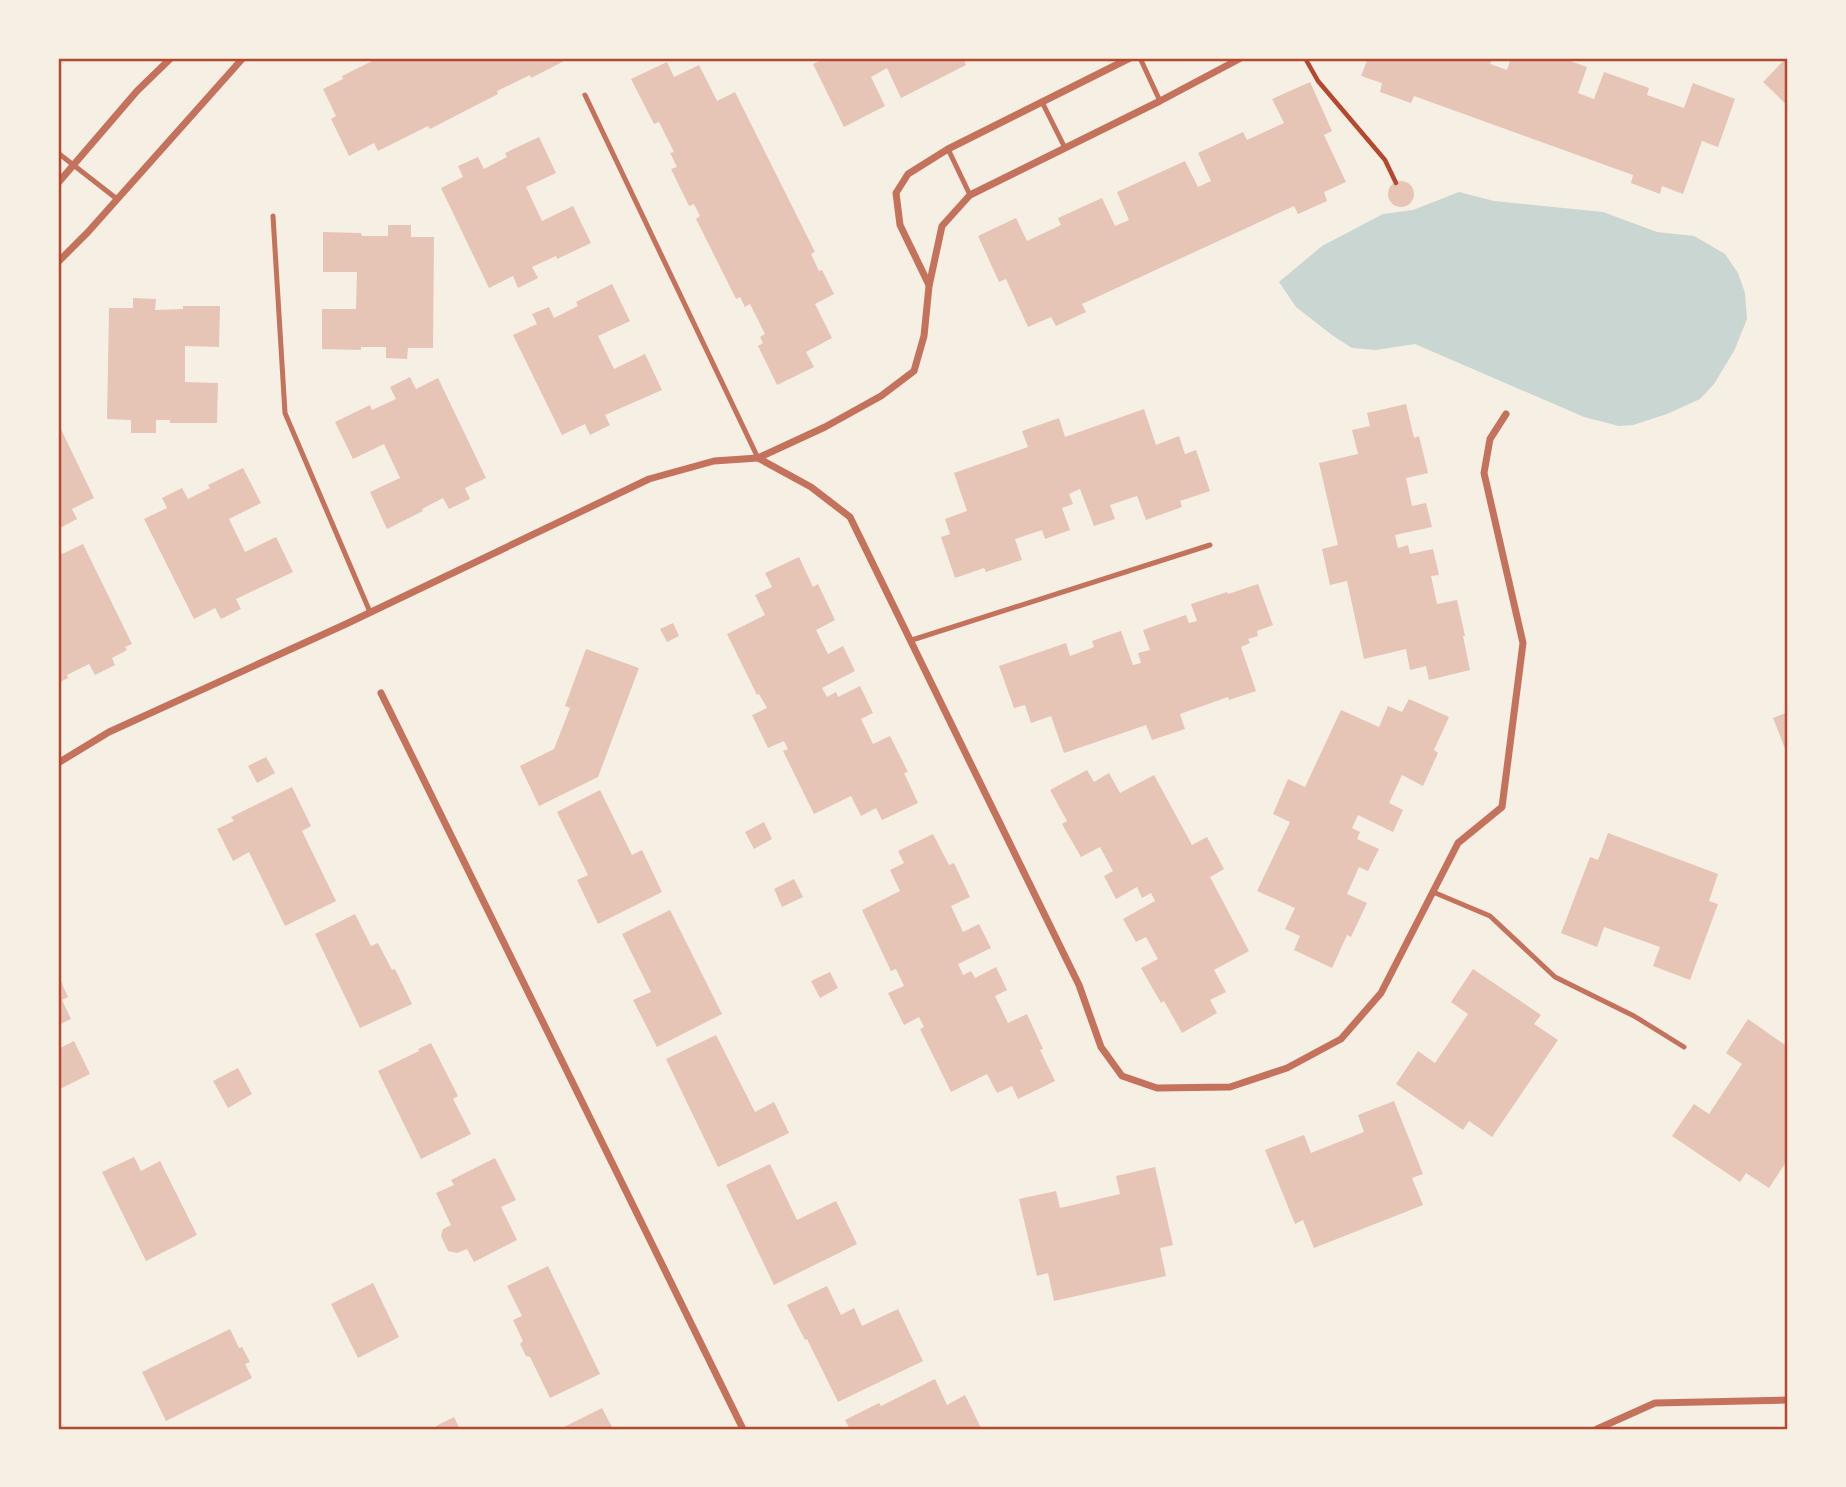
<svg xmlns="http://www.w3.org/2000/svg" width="1846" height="1487" font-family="'DM Sans',sans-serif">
	<rect width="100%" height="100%" fill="#f6efe4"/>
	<polygon fill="#c9d6d2" points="1459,192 1494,201 1603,212 1657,232 1694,236 1725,254 1738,273 1745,293 1747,319 1734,351 1714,384 1700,399 1667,414 1633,425 1619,426 1584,417 1415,344 1376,350 1352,348 1332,335 1296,307 1279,282 1322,246 1383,214 1413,210"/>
	<g fill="#e6c5b7">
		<polygon points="378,58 570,58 531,78 530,75 497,91 498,94 430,129 428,126 378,151 374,143 349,156 331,119 336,116 323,89 343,79 342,76"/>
		<polygon points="825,58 963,58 966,65 901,98 887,68 871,77 885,106 844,127 813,64"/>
		<polygon points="1368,58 1493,58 1490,64 1507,70 1511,58 1562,58 1587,67 1578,93 1594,99 1604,72 1649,88 1647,95 1684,108 1693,83 1735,99 1718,147 1702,141 1683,194 1662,186 1660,194 1631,183 1633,175 1414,96 1411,103 1380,92 1382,83 1361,76"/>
		<polygon points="1786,58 1788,58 1788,106 1763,82"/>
		<polygon points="667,62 674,77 699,65 717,101 735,92 815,252 811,254 819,271 822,270 834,294 815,304 832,338 806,352 814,367 777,385 758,346 763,343 760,337 765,334 750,304 745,307 740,297 736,299 696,219 700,216 694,204 689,206 671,169 677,167 670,153 674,152 659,122 654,124 631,79"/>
		<polygon points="1310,82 1332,131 1324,135 1346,182 1324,192 1327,201 1298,214 1294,206 1082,304 1086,312 1056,326 1051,317 1028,327 1006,279 999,282 978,236 1016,218 1027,241 1061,225 1058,218 1102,198 1115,226 1129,220 1117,192 1185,161 1198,187 1211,181 1198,153 1243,132 1247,140 1284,123 1272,99"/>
		<polygon points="539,137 556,173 526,187 542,221 573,206 591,243 557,259 556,256 532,267 538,278 518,288 513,276 489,288 441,188 463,177 458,166 478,157 484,169 507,157 505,153"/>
		<circle cx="1401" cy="194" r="13"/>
		<polygon points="388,225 411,225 411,237 434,237 433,348 408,348 407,359 386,358 386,347 361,347 361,350 322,349 322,309 356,309 357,272 323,272 323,232 361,233 362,236 388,236"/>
		<polygon points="612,284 630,321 598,336 614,369 645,354 662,390 605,415 610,425 590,435 585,424 562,435 513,335 537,324 532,314 549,307 554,318 578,306 576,302"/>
		<polygon points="133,298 156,299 155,310 183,309 183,306 220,306 219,347 185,346 185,382 218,383 217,423 170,423 170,420 156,420 156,433 131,433 131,420 107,419 109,308 133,308"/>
		<polygon points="410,377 416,389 438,378 486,478 465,488 470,499 449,509 443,498 422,509 423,511 387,529 370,492 400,478 384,444 353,459 335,422 370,405 372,410 396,399 390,387"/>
		<polygon points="1406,404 1414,438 1419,436 1428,473 1406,478 1412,506 1426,503 1432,527 1395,535 1398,548 1408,545 1410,554 1433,549 1439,575 1431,576 1437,604 1457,600 1465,636 1463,636 1470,670 1429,680 1426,666 1410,670 1406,649 1364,659 1347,581 1330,585 1322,549 1338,545 1319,463 1358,454 1352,430 1370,426 1367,413"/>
		<polygon points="1144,409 1156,445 1179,436 1185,454 1196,450 1210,491 1180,501 1182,507 1146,520 1137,496 1110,505 1115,519 1094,526 1080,489 1069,494 1073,504 1062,508 1070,530 1045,539 1042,530 1015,539 1022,560 986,572 984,568 955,578 941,537 950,534 945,519 967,511 954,473 1028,447 1022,431 1059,418 1065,437"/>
		<polygon points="58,423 94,498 72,509 77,519 58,529"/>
		<polygon points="243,468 261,503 229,519 245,552 276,537 293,572 236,599 241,609 221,619 215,608 194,619 144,519 167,508 162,498 182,488 188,499 210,488 208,485"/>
		<polygon points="83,544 132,644 125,647 127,650 112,658 115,665 95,675 89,664 67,675 68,678 58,683 58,546 62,554"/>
		<polygon points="799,557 813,587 818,584 835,620 816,630 828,654 843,646 855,671 822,688 827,697 836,692 838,697 860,686 873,713 861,719 873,744 890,736 908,772 904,773 918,803 882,820 876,808 861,816 851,796 814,814 783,751 788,749 784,741 768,748 752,715 767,708 759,694 757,695 727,634 765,615 755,595 772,587 765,573"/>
		<polygon points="1258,584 1273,625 1257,631 1258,636 1248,639 1250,643 1241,647 1256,691 1229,700 1228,697 1180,714 1185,729 1152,740 1146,725 1064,753 1051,716 1031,723 1025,705 1014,708 999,666 1066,643 1070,656 1094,647 1092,641 1121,631 1133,665 1141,663 1138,653 1150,650 1143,630 1186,615 1189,623 1197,621 1191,604 1227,592 1228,594"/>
		<polygon points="673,623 679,636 667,642 660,629"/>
		<polygon points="586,649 639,668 598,777 539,806 520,766 554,749 570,708 565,706"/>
		<polygon points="1409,699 1449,717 1434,750 1438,753 1423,786 1402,775 1389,803 1403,810 1393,832 1358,815 1352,828 1360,832 1357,839 1379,849 1368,871 1359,867 1347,894 1367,903 1351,937 1347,935 1332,968 1294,950 1300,936 1285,929 1295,908 1257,891 1290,822 1273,814 1288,779 1305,787 1341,710 1379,727 1388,706 1402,712"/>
		<polygon points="1788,712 1788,756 1773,718"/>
		<polygon points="266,757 275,773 257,783 248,766"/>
		<polygon points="1087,770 1094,782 1109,773 1120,793 1154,775 1192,845 1207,837 1224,869 1210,877 1249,951 1214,970 1226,992 1210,1000 1217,1013 1182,1033 1164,1001 1161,1003 1141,968 1158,959 1146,937 1136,942 1123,919 1155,901 1151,893 1142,898 1137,887 1116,899 1104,876 1113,871 1100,847 1081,857 1062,824 1067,821 1050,790"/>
		<polygon points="292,787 311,826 302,831 336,901 285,926 249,852 233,861 217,829 234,821 231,817"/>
		<polygon points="600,790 632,855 642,850 662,892 598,924 577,880 588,875 557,812"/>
		<polygon points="764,822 772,839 754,849 745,832"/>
		<polygon points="1608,833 1718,874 1709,901 1718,904 1690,980 1653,966 1660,947 1604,927 1597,947 1561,933 1590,857 1598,860"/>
		<polygon points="933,834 949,865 954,863 970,897 951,906 963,932 979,924 991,948 958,964 963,975 971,971 975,978 996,967 1007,990 995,996 1008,1023 1027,1014 1043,1049 1040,1050 1055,1081 1018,1099 1012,1086 997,1093 987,1074 951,1092 920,1029 924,1027 919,1017 904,1025 888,993 904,986 896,969 891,971 862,910 900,891 890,870 904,863 898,851"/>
		<polygon points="794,879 803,897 782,907 774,889"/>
		<polygon points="670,910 722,1014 657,1047 633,1000 651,992 622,934"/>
		<polygon points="355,914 371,946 378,943 392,970 395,969 412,1004 360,1028 315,934"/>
		<polygon points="1473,969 1541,1015 1534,1024 1558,1040 1492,1137 1469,1121 1463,1130 1396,1084 1418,1051 1435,1063 1468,1014 1451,1002"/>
		<polygon points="830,972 838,988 820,998 811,981"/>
		<polygon points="58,975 68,997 62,1000 71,1019 58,1025"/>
		<polygon points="1748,1019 1788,1047 1788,1159 1769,1188 1746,1173 1740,1182 1672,1136 1694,1104 1709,1114 1742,1064 1726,1053"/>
		<polygon points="716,1035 755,1112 774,1102 789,1133 718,1167 666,1059"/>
		<polygon points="74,1041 90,1074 58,1090 58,1049"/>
		<polygon points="431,1043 458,1096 453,1099 471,1134 421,1159 378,1071 419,1051 418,1049"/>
		<polygon points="238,1068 252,1094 228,1108 213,1081"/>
		<polygon points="1394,1101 1423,1174 1412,1178 1423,1205 1314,1248 1303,1220 1295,1224 1265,1150 1304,1135 1311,1153 1364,1132 1358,1115"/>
		<polygon points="134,1157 141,1171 160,1161 197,1235 146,1261 102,1172"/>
		<polygon points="495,1158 516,1200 501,1207 517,1240 474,1262 467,1249 457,1253 448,1251 441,1236 443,1229 451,1225 436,1193 454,1185 451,1180"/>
		<polygon points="770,1164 797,1220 836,1201 857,1244 774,1285 726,1185"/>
		<polygon points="1155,1167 1173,1245 1160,1248 1166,1276 1054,1301 1048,1273 1037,1276 1019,1199 1056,1191 1060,1208 1120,1194 1116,1176"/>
		<polygon points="548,1266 600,1374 550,1398 530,1357 526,1356 520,1344 523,1341 513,1320 522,1316 507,1286"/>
		<polygon points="373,1283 399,1337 358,1358 331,1304"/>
		<polygon points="827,1286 841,1315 854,1308 862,1326 898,1309 923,1361 838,1402 807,1339 805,1340 787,1305"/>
		<polygon points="230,1329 239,1348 242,1347 250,1362 245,1364 252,1378 166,1421 142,1372"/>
		<polygon points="935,1379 947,1405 965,1395 981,1428 978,1429 850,1429 845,1420 879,1403 881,1406"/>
		<polygon points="602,1408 613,1429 560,1429"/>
		<polygon points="454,1417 460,1429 437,1429 436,1426"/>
	</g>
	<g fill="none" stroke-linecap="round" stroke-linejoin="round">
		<polyline stroke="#b5482f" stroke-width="4.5" points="1305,58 1318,81 1385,160 1396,183"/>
		<g stroke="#c5725c" stroke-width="5">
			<polyline points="1140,58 1160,101"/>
			<polyline points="585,95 758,458"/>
			<polyline points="1042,102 1065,148"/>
			<polyline points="948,149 970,195"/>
			<polyline points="58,153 117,199"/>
			<polyline points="273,216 285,413 370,612"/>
			<polyline points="912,640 1210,545"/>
			<polyline points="1433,892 1490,916 1555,977 1634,1016 1684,1047"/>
		</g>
		<g stroke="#c5725c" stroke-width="7">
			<polyline points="58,183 137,91 171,58"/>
			<polyline points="58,262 88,232 243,58"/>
			<polyline points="929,285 900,225 896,193 908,174 948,149 1130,58"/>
			<polyline points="758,458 811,487 850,517 1079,985 1101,1047 1122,1076 1157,1088 1230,1087 1287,1068 1341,1039 1381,993 1458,843 1502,807 1523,643 1484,473 1490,439 1506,414"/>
			<polyline points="381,693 743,1429"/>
			<polyline points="58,763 109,732 346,624 649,479 714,461 758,458 825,427 881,396 914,371 924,336 929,286 942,226 970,195 1160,101 1241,58"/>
			<polyline points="1597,1429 1655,1403 1788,1400"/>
		</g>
	</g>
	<rect width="1846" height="1487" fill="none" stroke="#f6efe4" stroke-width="119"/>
	<rect x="60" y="60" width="1726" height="1368" fill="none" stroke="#b5482f" stroke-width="2.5"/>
</svg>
